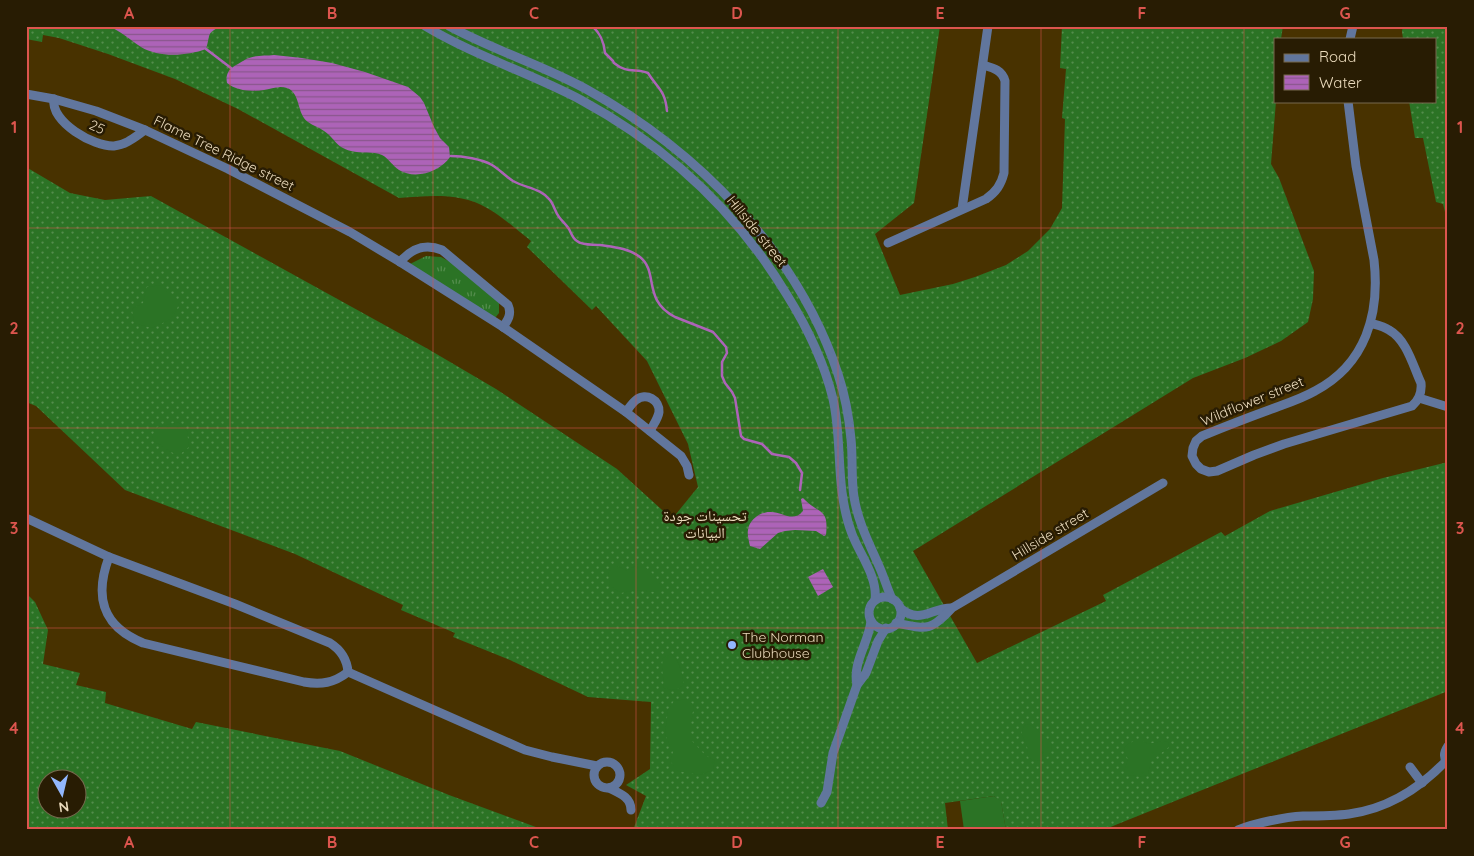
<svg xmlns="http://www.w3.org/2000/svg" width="1474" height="856" font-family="Quicksand,'Noto Naskh Arabic',sans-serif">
	<defs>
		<pattern id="grass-dots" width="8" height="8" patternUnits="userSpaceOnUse" patternTransform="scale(1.25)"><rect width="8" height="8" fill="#2b7325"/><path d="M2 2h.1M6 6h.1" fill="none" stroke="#548d4d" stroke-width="1.8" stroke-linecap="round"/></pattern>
		<pattern id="park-tufts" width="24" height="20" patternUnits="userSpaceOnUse" patternTransform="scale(1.25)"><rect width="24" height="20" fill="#2b7325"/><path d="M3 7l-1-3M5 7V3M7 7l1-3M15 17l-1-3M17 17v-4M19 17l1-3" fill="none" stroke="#548d4d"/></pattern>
		<pattern id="water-rules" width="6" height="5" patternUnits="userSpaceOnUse" patternTransform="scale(1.25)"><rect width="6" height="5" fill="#ad63b8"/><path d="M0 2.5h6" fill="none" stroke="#89578c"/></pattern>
	</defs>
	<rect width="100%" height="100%" fill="#483200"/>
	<g fill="url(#grass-dots)" fill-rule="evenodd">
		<path d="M26 26H940L914 203 875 234 900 295 953 284 975 277 1006 265 1028 251 1050 229 1062 208 1065 119 1062 118 1066 69 1060 68 1062 26H1283L1281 39H1275L1276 101 1271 164 1279 178 1314 271 1313 299 1308 322 1281 341 1245 358 1193 378 913 551 977 663 1106 601 1103 595 1221 532 1225 536 1270 511 1383 478 1448 462V691L1103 830H1006L1001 802 994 796 945 803 948 830H633L646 796 626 785 650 769 651 702 588 697 510 660 453 637 455 633 401 610 403 605 295 554 125 490 36 406 26 402V167L70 193 105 200 151 196 428 349 496 389 617 469 672 519 698 487 688 444 647 361 596 306 592 310 527 247 531 241C517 230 503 217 487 208 460 192 428 196 399 198L238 109 175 79 108 54 59 38 43 35 42 42 26 39Z"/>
		<polygon points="1403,26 1448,26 1448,224 1443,204 1436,202 1423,138 1415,138 1409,101 1435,101 1435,39 1403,39 1402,31"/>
		<path d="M26 593 35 602 48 630 43 664 80 673 76 685 106 692 105 703 192 729 196 722 340 751 449 795 544 830H26ZM48 778H78V808H48Z"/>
	</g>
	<polygon fill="url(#park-tufts)" points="426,256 441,257 458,266 499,303 499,313 495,318 408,265"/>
	<g fill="#2b7325">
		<path d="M162 285 167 292 179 303C174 320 167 321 152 328L134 323 132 309 143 303 147 287Z"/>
		<polygon points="178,422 187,431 189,447 178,456 152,440 155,428"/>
		<polygon points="640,563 652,573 662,587 656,592 637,590 621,593 610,586 608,572 616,565 627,571"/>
		<path d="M671 654C681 662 681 672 684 684 677 691 673 691 664 688L662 666 663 658Z"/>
		<polygon points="687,699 694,705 691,723 691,740 706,756 715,760 713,770 700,775 678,771 670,761 673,752 665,734 668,710 674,701"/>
		<path d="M1027 724C1033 726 1036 728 1040 733 1044 737 1049 738 1051 744 1055 756 1037 767 1028 757 1027 752 1028 747 1026 743 1022 735 1020 735 1024 726Z"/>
		<polygon points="1134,741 1143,741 1148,744 1163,741 1168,742 1169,747 1151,761 1148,774 1143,777 1128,775 1124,772 1128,760 1124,748 1128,744"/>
		<polygon points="994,796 1001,801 1006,830 964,830 960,801"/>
	</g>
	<g fill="url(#water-rules)">
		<path d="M108 26H221C205 34 211 35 206 49 187 56 159 58 141 47 130 40 121 31 108 26Z"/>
		<path d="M274 55 302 58 332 63 365 72 408 87 420 97 424 103 434 127 440 138 449 147 450 157C440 172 415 180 399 170 393 166 388 158 382 155 373 151 361 154 351 151 335 147 336 139 324 131 319 127 313 126 308 122 296 113 301 93 287 88 279 85 271 89 264 90 252 92 237 91 227 83 225 73 230 68 238 64 242 62 245 59 249 58 257 55 266 56 274 55Z"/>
		<path d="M803 498C819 515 829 507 826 535L824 536 816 531 795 530 785 531 778 533 760 549 750 546C749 541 747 535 748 530 749 520 761 511 771 512 783 512 793 523 803 511L801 499Z"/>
		<polygon points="823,569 833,587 818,596 808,577"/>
	</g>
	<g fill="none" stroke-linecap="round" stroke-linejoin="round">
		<g stroke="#ad63b8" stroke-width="2.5">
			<path d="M592 26C601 34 604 42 605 53L613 61 614 63C627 74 636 68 648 73 658 89 665 90 667 111"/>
			<polyline points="206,49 231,68"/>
			<path d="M451 156C462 156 482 159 492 165 499 169 505 176 513 181 525 188 541 188 550 200 554 205 555 212 559 217 562 221 566 224 569 229 571 233 573 239 577 241 583 246 593 244 600 245 613 247 628 248 640 257 659 272 642 300 675 317L713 332 726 347 727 353 722 362V376L725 383 732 392 735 398 741 436 744 439 762 444 772 454 789 457 796 463 802 473 800 490"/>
		</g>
		<g stroke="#61769d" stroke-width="9">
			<path d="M425 26C475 56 530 73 581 100 666 146 737 212 787 295 807 327 824 362 833 399 840 430 838 461 842 492 844 507 847 521 852 534 860 555 878 577 875 600"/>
			<path d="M449 26C493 50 542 65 586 89 697 150 798 252 838 374 845 395 849 417 851 439 853 458 851 478 854 497 858 522 869 543 879 566 884 577 887 588 892 599"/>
			<polyline points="1350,39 1353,26"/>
			<polyline points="26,94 54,99 96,111 145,130 228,169 350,232 400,262 503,327 626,412 681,456 687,466 689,475"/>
			<path d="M54 99C50 122 94 147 114 146 126 145 135 137 145 130"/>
			<path d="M1348 101 1356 166 1374 260C1380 314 1366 364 1315 391 1301 399 1285 404 1269 410 1247 418 1224 427 1202 436L1196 441 1193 448 1192 456 1196 464 1201 469 1209 472 1217 471 1254 455 1284 444 1412 406C1419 400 1422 393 1421 383 1413 366 1407 340 1389 330 1383 326 1377 325 1370 323"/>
			<polyline points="962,209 988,26"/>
			<path d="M888 243 986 199C996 192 1001 185 1004 173L1005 81C1002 70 993 68 983 65"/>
			<path d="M400 262C412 248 425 243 442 250L508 305C512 314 508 320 503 327"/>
			<polyline points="1419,398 1448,407"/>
			<path d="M626 412C629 408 632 403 636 400 646 392 660 400 659 412 658 419 653 425 650 431"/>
			<path d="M26 518 109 557 235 604 330 643C341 650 347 659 348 672"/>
			<path d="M109 557C94 597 102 626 143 643L304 682C321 685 334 683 348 672"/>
			<circle cx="885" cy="613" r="16"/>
			<path d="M900 608C920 625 931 608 951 608"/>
			<path d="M896 623C927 629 930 632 952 608L1163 483"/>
			<polyline points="348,672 525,750 552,757 597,766"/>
			<path d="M857 685C852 663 869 642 871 621"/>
			<path d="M1448 746C1444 752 1443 758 1448 763"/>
			<circle cx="607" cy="775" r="13"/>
			<polyline points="1410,767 1422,783"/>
			<path d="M609 788C619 793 631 797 631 810"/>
			<polyline points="821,803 827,792 833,753 857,685 866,673 878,641 886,628"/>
			<path d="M1238 830C1255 823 1285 817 1303 816 1318 816 1334 816 1349 814 1387 809 1420 788 1446 761"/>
		</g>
	</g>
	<path fill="none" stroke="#dc554e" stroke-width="1" stroke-opacity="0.55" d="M230 26V830M433 26V830M636 26V830M838 26V830M1041 26V830M1244 26V830M26 228H1448M26 428H1448M26 628H1448"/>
	<circle fill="#92b7fd" stroke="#281c03" stroke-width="2" cx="732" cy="645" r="5"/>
	<g text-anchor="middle" stroke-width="5" stroke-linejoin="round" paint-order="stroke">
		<g font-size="14" fill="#ecdcbe" stroke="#281c03">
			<text transform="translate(97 127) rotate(25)" y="5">25</text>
			<text transform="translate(224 153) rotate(26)" y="5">Flame Tree Ridge street</text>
			<text transform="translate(757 231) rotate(51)" y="5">Hillside street</text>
			<text transform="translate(1252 401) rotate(-22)" y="5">Wildflower street</text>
			<text transform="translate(1050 534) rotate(-31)" y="5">Hillside street</text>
		</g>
		<g font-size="14" fill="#ecdcbe" stroke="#281c03" text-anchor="start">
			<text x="742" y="642">The Norman<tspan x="742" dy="16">Clubhouse</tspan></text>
		</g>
		<g font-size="15" fill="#ecdcbe" stroke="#281c03">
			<text x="705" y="521">تحسينات جودة<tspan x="705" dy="17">البيانات</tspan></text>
		</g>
	</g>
	<rect width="1474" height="856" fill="none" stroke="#281c03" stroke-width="55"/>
	<rect x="1274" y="38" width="162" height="65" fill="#281c03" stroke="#76694e"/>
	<rect x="1284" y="54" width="25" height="8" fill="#61769d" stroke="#76694e"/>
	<text x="1319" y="62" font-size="15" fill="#ecdcbe">Road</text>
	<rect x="1284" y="75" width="25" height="15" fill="url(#water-rules)" stroke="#76694e"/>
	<text x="1319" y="88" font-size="15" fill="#ecdcbe">Water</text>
	<g transform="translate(62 794) rotate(172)"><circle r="24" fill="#281c03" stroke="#76694e"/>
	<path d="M0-4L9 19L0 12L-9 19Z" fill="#92b7fd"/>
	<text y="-8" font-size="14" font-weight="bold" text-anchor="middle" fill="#ecdcbe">N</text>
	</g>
	<rect x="28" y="28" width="1418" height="800" fill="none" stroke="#dc554e" stroke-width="2"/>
	<g font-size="16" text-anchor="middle" font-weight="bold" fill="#dc554e">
		<text x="129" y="19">A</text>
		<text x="332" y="19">B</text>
		<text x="534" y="19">C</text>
		<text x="737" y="19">D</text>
		<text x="940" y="19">E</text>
		<text x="1142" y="19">F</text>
		<text x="1345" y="19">G</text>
		<text x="14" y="133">1</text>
		<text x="1460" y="133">1</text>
		<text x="14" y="334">2</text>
		<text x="1460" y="334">2</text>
		<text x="14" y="534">3</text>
		<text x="1460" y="534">3</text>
		<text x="14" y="734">4</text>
		<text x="1460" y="734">4</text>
		<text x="129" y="848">A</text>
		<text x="332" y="848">B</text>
		<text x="534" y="848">C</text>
		<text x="737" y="848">D</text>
		<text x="940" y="848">E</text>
		<text x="1142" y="848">F</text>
		<text x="1345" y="848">G</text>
	</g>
</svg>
